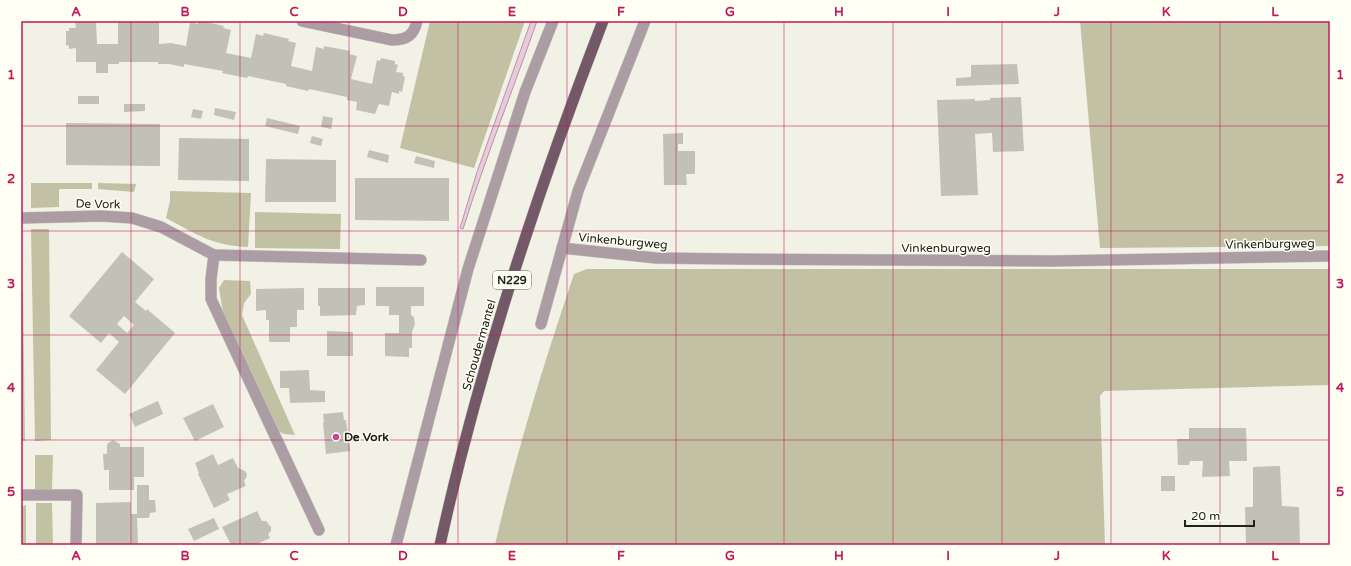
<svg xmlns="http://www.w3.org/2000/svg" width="1351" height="566" font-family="'Varela Round',sans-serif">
	<rect width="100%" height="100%" fill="#f1f1e6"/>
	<g fill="#c2c1a4">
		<polygon points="430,21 525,21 474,168 400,148"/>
		<polygon points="1080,21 1330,21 1330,246 1100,248"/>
		<polygon points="31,183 92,183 92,189 59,189 59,207 31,208"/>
		<polygon points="98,183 136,184 134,192 98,189"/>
		<path d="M170 191 251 193 248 247C213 246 196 234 166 218L170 201Z"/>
		<polygon points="255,212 341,214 340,249 255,248"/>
		<polygon points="31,229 49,229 51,440 35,441"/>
		<path d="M587 269H1330V385L1104 391 1100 396 1105 545H495C516 453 544 363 574 274Z"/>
		<polygon points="224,280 250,281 251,294 244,303 242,315 295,435 284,434 278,431 223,313 219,288"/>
		<polygon points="21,290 23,290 25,441 21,441"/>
		<polygon points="35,455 53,455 52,489 35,489"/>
		<polygon points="36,503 52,503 53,545 36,545"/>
		<polygon points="26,505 26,545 21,545 21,507"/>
	</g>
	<path fill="#ecc8dc" stroke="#af96a3" d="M531 21H537C513 90 485 159 463 229L460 228 477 172Z"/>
	<g fill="#c1c1b6" fill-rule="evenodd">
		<polygon points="75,21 96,21 97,44 118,44 118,21 159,21 159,44 171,43 186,46 190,22 198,24 198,21 211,23 224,26 223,28 231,30 226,53 251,58 256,34 263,36 264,33 289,39 288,41 296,43 291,66 312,71 316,47 324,49 324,46 350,51 349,54 357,56 351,79 372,84 377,60 380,61 381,58 395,61 395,64 398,65 396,72 403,73 403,76 405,77 402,92 399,91 399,94 392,92 389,106 379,104 375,114 356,110 357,102 347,100 347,97 309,89 308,91 286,86 286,84 248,76 247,78 222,73 223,71 184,64 184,67 169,64 158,64 158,62 119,62 119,64 108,64 108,73 96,73 96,62 76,62 76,48 69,49 69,46 66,45 66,31 69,31 69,28 76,28"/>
		<polygon points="1017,64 1019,84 956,86 956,78 971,77 971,65"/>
		<rect x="78" y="96" width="21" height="8"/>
		<polygon points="1021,97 1024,151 993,152 992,133 975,134 978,195 941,196 937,100 975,99 975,101 990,100 990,98"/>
		<polygon points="124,104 145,104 145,111 124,112"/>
		<polygon points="215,108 236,112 234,120 214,115"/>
		<polygon points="193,109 203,111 201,119 191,117"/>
		<polygon points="323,116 333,118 331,129 321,127"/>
		<polygon points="267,118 300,126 298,134 265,126"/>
		<polygon points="66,123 160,124 160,166 66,165"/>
		<polygon points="683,133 683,144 678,144 678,151 695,151 695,174 686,174 687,185 664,185 663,134"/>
		<polygon points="312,136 323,139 321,146 310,143"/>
		<polygon points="179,138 249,139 249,181 178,180"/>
		<polygon points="369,150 389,155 388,163 367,157"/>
		<polygon points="416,156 435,161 434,168 414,163"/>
		<polygon points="266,159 336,160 336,202 265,202"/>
		<polygon points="355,178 449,178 449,221 355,220"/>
		<path d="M122 252 154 279 135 302 146 311 147 309 175 333 125 394 96 370 119 342 109 333 101 343 69 316ZM124 316 134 325 127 333 117 324Z"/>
		<polygon points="376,287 424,287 424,306 411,306 411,315 414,317 415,324 412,332 412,348 409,348 409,357 385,356 385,333 399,333 399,315 389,315 389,306 376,306"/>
		<polygon points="304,288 304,310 297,310 297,327 290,327 290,342 269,342 269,320 266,320 266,310 256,311 256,289"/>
		<polygon points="318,288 365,288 365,305 357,306 356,315 320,316 320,306 318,306"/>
		<polygon points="327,331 353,332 353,356 327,356"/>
		<polygon points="309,370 310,390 325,391 325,402 290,403 289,388 280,388 280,371"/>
		<polygon points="158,401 163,414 135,427 129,414"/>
		<polygon points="213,404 224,427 195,441 183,418"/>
		<polygon points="343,412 344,420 346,420 350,451 326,454 323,423 324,423 323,414"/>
		<polygon points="1189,428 1246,428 1247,461 1229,461 1230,476 1202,477 1203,461 1190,461 1189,465 1178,465 1177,439 1189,439"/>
		<polygon points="113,440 120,444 120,447 144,447 144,477 134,477 134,490 109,490 109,470 104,470 103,454 107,454 107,444"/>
		<polygon points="213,454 218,465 233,458 238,468 245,471 247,474 246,478 244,481 246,486 227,494 230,500 214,508 198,474 199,473 195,463"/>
		<polygon points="1280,466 1282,506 1299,507 1300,545 1246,545 1245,507 1253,507 1253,467"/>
		<rect x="1161" y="476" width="14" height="15"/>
		<polygon points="137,485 149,485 149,500 155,500 156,512 150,513 149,518 137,518 138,545 96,545 96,503 131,502 131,514 137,514"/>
		<polygon points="257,511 262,521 266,521 271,527 271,531 268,534 270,538 255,545 231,545 222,527"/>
		<polygon points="214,518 219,529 194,541 188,529"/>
	</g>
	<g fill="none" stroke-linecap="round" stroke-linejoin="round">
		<g stroke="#ccccc2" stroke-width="12">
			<polyline id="service" points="21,495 77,495 76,545"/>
		</g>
		<g stroke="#ccccc2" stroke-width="12">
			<g id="minor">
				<path d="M302 21 392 40C407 40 414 35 417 21"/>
				<polyline points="21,218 102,216 132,218 161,227 214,255 211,279 211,299 319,530"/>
				<polyline points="562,248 656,258 736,259 1053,261 1330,256"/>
				<polyline points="214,255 421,260"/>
				<polyline points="541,324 578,191 645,21"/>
				<polyline points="396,545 468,269 525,92 553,21"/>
			</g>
		</g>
		<g stroke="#ccccc2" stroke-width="12">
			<path id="primary" d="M440 545C479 366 537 192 603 21"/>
		</g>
		<use href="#service" stroke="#ac9da5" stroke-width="11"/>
		<use href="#minor" stroke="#ac9da5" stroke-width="11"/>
		<use href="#primary" stroke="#735968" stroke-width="11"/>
	</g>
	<path fill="none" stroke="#c2185b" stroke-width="1" stroke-opacity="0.55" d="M131 21V545M240 21V545M349 21V545M458 21V545M567 21V545M676 21V545M784 21V545M893 21V545M1002 21V545M1111 21V545M1220 21V545M21 126H1330M21 231H1330M21 335H1330M21 440H1330"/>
	<circle fill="#c34899" stroke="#fffff3" stroke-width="1.5" cx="336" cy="437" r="4"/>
	<g text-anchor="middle" stroke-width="3" stroke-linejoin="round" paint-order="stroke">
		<rect fill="#fffff3" stroke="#64645d" stroke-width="1" x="493" y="271" width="38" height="18" rx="3"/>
		<g font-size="11" font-weight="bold" fill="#21211d">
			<text x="512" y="284">N229</text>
		</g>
		<g font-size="12" fill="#21211d" stroke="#fffff3">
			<text transform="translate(98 204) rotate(1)" y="4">De Vork</text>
			<text transform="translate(623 241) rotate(5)" y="4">Vinkenburgweg</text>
			<text transform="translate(1270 244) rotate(-1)" y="4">Vinkenburgweg</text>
			<text x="946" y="252">Vinkenburgweg</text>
			<text transform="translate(479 345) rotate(-74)" y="4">Schoudermantel</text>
		</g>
		<g font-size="12" font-weight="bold" fill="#21211d" stroke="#fffff3" text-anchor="start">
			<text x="344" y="441">De Vork</text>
		</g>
	</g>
	<rect width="1351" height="566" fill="none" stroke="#fffff3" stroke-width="44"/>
	<path d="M1185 520v6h69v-6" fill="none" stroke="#21211d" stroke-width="2"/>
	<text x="1191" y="520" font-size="12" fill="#21211d" stroke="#fffff3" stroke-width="3" paint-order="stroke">20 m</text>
	<rect x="22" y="22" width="1307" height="522" fill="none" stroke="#c2185b" stroke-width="1.5"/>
	<g font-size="13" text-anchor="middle" font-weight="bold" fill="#c2185b">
		<text x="76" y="16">A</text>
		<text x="185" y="16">B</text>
		<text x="294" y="16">C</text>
		<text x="403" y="16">D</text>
		<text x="512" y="16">E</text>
		<text x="621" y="16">F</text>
		<text x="730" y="16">G</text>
		<text x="839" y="16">H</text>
		<text x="948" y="16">I</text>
		<text x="1057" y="16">J</text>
		<text x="1166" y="16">K</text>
		<text x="1275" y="16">L</text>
		<text x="11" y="79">1</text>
		<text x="1340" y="79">1</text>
		<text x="11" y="183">2</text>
		<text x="1340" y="183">2</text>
		<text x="11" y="288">3</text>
		<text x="1340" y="288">3</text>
		<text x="11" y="392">4</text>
		<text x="1340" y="392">4</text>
		<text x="11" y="496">5</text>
		<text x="1340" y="496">5</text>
		<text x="76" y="560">A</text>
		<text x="185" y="560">B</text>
		<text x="294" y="560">C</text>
		<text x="403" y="560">D</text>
		<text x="512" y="560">E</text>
		<text x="621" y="560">F</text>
		<text x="730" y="560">G</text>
		<text x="839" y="560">H</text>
		<text x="948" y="560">I</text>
		<text x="1057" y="560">J</text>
		<text x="1166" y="560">K</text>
		<text x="1275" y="560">L</text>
	</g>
</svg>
